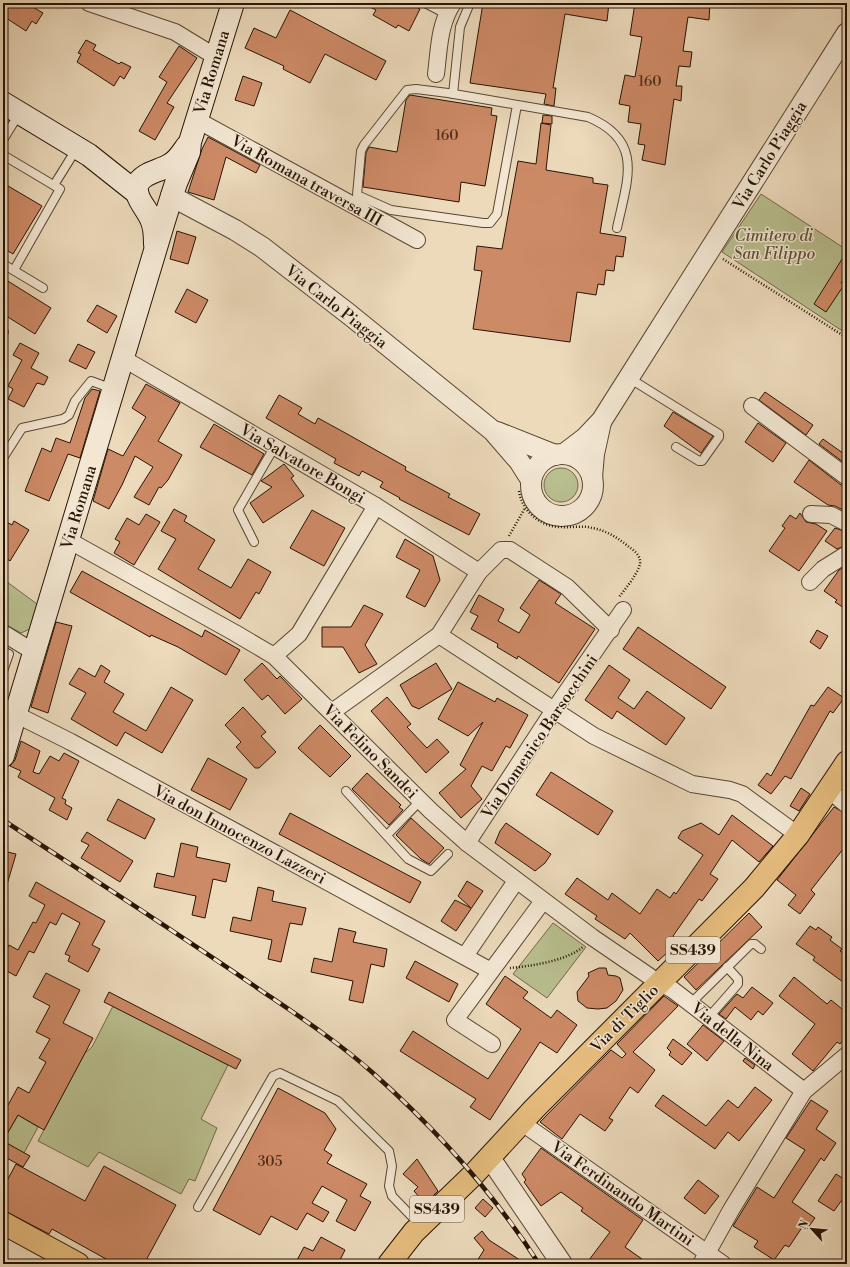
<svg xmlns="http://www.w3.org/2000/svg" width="850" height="1267" font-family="'Libre Bodoni',serif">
	<rect width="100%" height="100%" fill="#ecdabb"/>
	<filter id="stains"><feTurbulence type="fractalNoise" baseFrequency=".005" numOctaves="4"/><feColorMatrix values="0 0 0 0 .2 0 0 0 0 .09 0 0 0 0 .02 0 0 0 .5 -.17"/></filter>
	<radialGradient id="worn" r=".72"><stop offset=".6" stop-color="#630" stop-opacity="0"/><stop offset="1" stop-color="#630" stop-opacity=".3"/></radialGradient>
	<g fill="#b9bf8f" stroke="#706a4a">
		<polygon points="761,194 847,250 847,334 722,252"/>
		<circle cx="561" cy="485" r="17"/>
		<polygon points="3,579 37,604 32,628 21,633 3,623"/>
		<polygon points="553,923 586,947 547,998 513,974"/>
		<polygon points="113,1006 228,1065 201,1119 217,1128 195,1181 189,1179 181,1194 99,1152 88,1167 38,1141 85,1053 92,1047"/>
		<polygon points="18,1115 38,1127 24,1153 3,1141"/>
	</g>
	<g fill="#cd8a66" stroke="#271405">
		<polygon points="3,3 26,3 43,13 36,24 32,21 26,31 3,16"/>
		<polygon points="362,3 409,3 420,9 409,31 398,25 396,28 373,15 376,10"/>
		<polygon points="483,3 609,3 607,21 565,14 553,88 556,88 554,106 544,104 546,94 470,83"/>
		<polygon points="635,3 710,3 709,20 688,17 683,51 692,52 690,67 679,66 676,86 682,86 681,101 674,99 665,165 642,160 645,145 638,144 641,124 628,122 630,106 619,104 625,75 635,77 642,37 630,35"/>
		<polygon points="290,10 386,61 376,80 325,54 310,83 283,69 284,66 245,48 254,28 276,38"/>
		<polygon points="86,40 96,45 93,50 119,64 121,62 131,67 124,79 120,76 114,86 77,62 81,54 78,53"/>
		<polygon points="179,46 197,58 167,103 174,107 155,140 139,131 167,82 159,77"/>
		<polygon points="243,76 262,83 254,106 235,100"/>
		<polygon points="410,95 492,108 491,115 497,116 485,186 461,182 459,202 363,187 366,153 369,147 397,152 406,100"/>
		<polygon points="543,115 552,116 552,124 542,123"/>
		<polygon points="541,123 551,125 546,170 593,178 593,183 608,185 600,233 626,237 623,257 616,256 614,271 606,270 604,285 598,284 596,295 577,292 570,342 473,329 482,271 474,270 477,246 502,249 518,161 536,164"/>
		<polygon points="208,137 260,165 256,173 226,157 214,200 188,192 202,149"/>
		<polygon points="3,183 42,206 13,254 3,248"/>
		<polygon points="177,231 196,237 188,264 170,259"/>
		<polygon points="847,251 847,274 841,283 844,285 826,312 814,304"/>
		<polygon points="3,278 51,308 35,334 3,314"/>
		<polygon points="187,289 208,300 196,323 175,312"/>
		<polygon points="97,305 117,316 107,333 87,321"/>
		<polygon points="20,343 39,353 31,368 48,377 44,385 37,383 24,407 8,399 13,389 8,386 22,360 13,355"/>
		<polygon points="78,344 95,352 86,369 69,361"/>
		<polygon points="146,384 180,403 158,441 182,455 168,480 161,488 159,487 149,505 134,497 153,467 135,456 122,485 109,509 93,501 108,449 123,456 146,417 132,408"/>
		<polygon points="92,389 100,391 80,458 68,454 49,501 25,491 42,448 51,452 56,438 70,443 85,398"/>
		<polygon points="765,392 813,425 806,435 759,400"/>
		<polygon points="279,395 302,408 298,414 315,424 318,418 349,435 406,467 405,470 450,494 448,497 480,514 469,535 399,499 400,498 380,487 383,482 362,471 359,476 334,463 336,459 266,418"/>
		<polygon points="673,412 713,436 701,453 664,426"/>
		<polygon points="758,423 786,443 773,462 745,442"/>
		<polygon points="214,424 264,454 252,475 200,447"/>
		<polygon points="823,439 847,456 847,465 819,444"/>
		<polygon points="809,460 841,485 847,486 847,512 835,506 828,505 794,482"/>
		<polygon points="284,464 294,476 291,478 304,496 263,523 250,503 272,487 261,481"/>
		<polygon points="174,509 187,516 184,521 215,540 198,569 231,588 248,559 271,572 259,594 256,592 240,619 158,569 176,539 161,531"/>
		<polygon points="312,510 345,528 324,566 290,548"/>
		<polygon points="800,513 806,522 816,524 827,531 799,571 769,551 785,528 782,526 790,515 796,519"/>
		<polygon points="146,514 160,522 134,565 114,553 120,542 115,539 127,518 139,525"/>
		<polygon points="3,520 12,525 14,521 29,530 10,561 3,556"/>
		<polygon points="835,528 847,532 847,545 837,549 825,541"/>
		<polygon points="405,539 433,556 440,580 425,607 406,597 420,570 396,557"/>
		<polygon points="847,565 847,610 835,602 837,600 824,591 839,570"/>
		<polygon points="82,571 202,637 205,630 240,650 226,675 178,647 151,635 150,637 70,592"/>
		<polygon points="539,580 561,594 555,603 595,629 559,683 518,656 517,659 497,647 498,644 471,629 478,616 470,612 479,595 504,609 498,621 519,633 530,615 520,608"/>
		<polygon points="364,605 383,614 365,645 377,664 359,673 343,647 322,647 322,627 351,627"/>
		<polygon points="56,622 72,626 48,713 31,707"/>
		<polygon points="638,627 726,687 711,709 623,649"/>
		<polygon points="817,630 828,636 820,649 810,642"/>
		<polygon points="262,663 277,679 280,676 302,699 285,714 268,695 262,700 244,680"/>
		<polygon points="436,663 452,689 419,709 412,706 400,685"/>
		<polygon points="101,665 110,671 104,682 124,694 113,712 146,731 171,687 193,700 162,753 125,732 117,746 71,719 86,693 69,684 79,668 95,677"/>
		<polygon points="609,665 630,680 618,698 634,709 647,691 685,718 666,745 617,711 612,719 585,700"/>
		<polygon points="458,682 495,702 497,698 528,715 510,748 506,746 492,771 482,766 471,786 482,799 461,818 439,793 466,769 460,765 483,722 468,736 438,719"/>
		<polygon points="828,687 844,698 833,713 830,711 791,779 785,776 771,794 758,785 767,773 771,776 811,705 814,706"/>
		<polygon points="387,697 411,724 407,727 427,748 437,739 449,752 426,773 371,711"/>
		<polygon points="243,707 266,732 261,736 276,752 259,768 255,768 236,747 241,742 225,725"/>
		<polygon points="320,725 351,756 330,777 298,748"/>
		<polygon points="21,741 40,751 33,772 39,774 50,756 59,761 64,753 79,761 62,798 66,800 65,804 72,808 67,820 49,810 55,798 18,777 21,771 10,766 15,760"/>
		<polygon points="208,758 247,779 230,810 191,790"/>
		<polygon points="551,772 613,811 598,835 536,795"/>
		<polygon points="367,773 401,805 399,807 403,810 389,825 352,789"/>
		<polygon points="801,788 810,794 799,811 790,806"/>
		<polygon points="118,799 155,819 145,839 107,820"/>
		<polygon points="834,807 847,814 847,844 811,890 815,894 800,914 788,905 796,895 777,880"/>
		<polygon points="290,813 421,882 410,903 279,834"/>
		<polygon points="732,815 773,846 759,862 732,840 710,874 718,879 702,901 699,899 673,936 679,942 658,961 630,933 625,939 595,919 597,916 565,894 577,878 608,900 612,893 640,914 657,889 670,898 674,892 676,894 703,855 678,838 682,831 701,823 719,835"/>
		<polygon points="411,818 444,848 429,864 421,859 396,835"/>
		<polygon points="506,823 551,854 545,863 535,871 495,843 500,831"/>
		<polygon points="87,832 133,861 120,882 81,858 89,845 81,841"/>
		<polygon points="181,843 198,847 196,857 230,864 226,882 213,879 205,918 192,915 196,896 154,887 157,873 174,877"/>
		<polygon points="3,851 16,854 6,888 3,887"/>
		<polygon points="467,881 483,891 456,931 441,921 455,900 471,908 458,896"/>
		<polygon points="36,882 105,921 92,945 100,949 88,972 68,961 70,956 65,954 80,923 62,913 56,925 50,922 34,953 29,951 16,976 3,969 3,956 9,945 18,950 33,922 36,923 45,905 29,896"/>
		<polygon points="258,887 274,891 272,901 306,908 302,925 290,923 281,962 268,959 272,940 230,931 233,917 251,921"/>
		<polygon points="749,913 762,927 696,990 684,977"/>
		<polygon points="810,926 816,930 818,927 832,937 830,940 842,949 840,951 847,956 847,985 813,960 815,957 796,944"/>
		<polygon points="339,928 356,932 353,942 387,949 384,967 371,964 363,1003 349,1000 353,981 311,972 314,958 332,962"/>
		<polygon points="415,961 458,984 449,1002 406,978"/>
		<polygon points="599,968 606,968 608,975 616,976 620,978 623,990 616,1001 607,1008 598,1009 587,1008 578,1001 577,992 589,976 588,973"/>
		<polygon points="46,973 80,990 63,1023 93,1038 44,1130 18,1115 3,1141 3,1114 18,1087 29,1093 46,1062 39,1058 50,1039 36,1032 50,1006 33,997"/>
		<polygon points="505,976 528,992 523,998 551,1018 557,1010 577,1025 557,1053 540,1042 490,1120 470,1107 476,1099 400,1051 413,1031 488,1079 521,1029 486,1004"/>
		<polygon points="794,977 827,1004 831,1000 847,1013 847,1035 840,1044 837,1042 813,1071 792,1054 815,1024 779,996"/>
		<polygon points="752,987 773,1003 763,1015 758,1011 751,1020 735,1007 726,1019 719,1014 737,994 743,998"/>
		<polygon points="109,992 241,1060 236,1069 104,1002"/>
		<polygon points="664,996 678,1006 633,1052 655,1070 638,1093 630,1087 609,1118 613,1120 605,1131 580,1114 562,1139 540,1122 611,1050 622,1058 626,1054 617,1044"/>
		<polygon points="703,1025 724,1041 707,1061 687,1044"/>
		<polygon points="673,1039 692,1053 682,1065 669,1055 671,1052 667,1048"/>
		<polygon points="745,1058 755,1065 753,1069 743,1061"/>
		<polygon points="755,1087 772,1100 739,1141 728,1132 715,1149 655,1106 663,1095 706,1126 728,1100 738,1108"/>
		<polygon points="278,1088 325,1113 336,1129 324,1150 332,1155 327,1163 367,1184 360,1196 371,1202 355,1231 336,1221 347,1200 322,1186 312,1203 329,1212 323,1222 307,1213 297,1230 271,1216 260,1235 213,1210"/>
		<polygon points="811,1100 828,1111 816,1129 836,1143 824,1161 821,1158 792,1202 815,1218 807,1229 803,1226 789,1247 785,1245 774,1260 754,1247 758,1241 733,1226 757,1187 774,1198 805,1150 786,1138"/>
		<polygon points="3,1141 30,1156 23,1167 3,1156"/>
		<polygon points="541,1148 643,1220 625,1247 649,1264 586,1264 610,1232 581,1211 583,1208 561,1192 541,1206 524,1182 526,1180 522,1174"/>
		<polygon points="417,1159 438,1191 425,1204 414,1191 418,1187 403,1174"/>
		<polygon points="16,1164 85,1201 104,1166 176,1205 144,1264 115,1264 52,1229 49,1234 3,1210 3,1188"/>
		<polygon points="836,1174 847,1181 847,1193 834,1211 818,1201"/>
		<polygon points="698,1180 719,1196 705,1214 684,1198"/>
		<polygon points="483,1199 493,1208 485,1217 475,1208"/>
		<polygon points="482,1231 489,1240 526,1264 475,1264 484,1250 474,1238"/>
		<polygon points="321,1237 345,1250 338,1264 295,1264 304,1247 313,1251"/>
	</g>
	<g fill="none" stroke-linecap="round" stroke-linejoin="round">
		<g stroke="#584632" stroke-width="10">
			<g id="service">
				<polyline points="425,3 446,14"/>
				<polyline points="453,94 460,27 470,3"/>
				<path d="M517 105 497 214 490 223H483L391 210 357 195 361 151 364 145 407 90 416 89 448 93 588 117C645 141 627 180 617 228"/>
				<polyline points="3,140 19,114"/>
				<polyline points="3,155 60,189 14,270"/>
				<polyline points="54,185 77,148"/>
				<polyline points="3,264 43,288"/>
				<polyline points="3,331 4,332"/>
				<polyline points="629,378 719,434 719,437 702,461 699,461 676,447"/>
				<polyline points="3,458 22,428 63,419 69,415 75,401 91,381 113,389"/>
				<polyline points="254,542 238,510 275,446"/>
				<polyline points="3,651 9,654 3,671"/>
				<polyline points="346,791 408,859 431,871 448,854"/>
				<polyline points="387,835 421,800"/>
				<polyline points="691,1003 751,944 755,944 761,949"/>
				<polyline points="709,1017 738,984 738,979 727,967"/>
				<polyline points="198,1207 273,1076 280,1073 338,1101 389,1151 392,1166 389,1186 392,1196 420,1225"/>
			</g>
		</g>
		<g stroke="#584632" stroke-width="18">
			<g id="minor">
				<polyline points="89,3 175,32 216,57"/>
				<path d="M436 74C439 50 439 24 453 3"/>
				<polyline points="197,120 417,240"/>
				<polyline points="124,359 376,506 479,572"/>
				<polyline points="752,406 847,477"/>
				<polyline points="811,514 831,515 847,523"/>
				<polyline points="68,540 235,633 274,656 431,811 467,843 592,937 652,978 673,990 804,1091"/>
				<polyline points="810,582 823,569 847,554"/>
				<polyline points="3,633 34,652"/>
				<polyline points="439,635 594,736 692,784 730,790 742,794 798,835"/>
				<polyline points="274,656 299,634 376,506"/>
				<polyline points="332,712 439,635 479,572 501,550 510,550 567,587 611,630"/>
				<polyline points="15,714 71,742 491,971"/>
				<polyline points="829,790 847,805"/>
				<polyline points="467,843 554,710 623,610"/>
				<polyline points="465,956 516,881"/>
				<polyline points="492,1044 455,1020 543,901"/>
				<polyline points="522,1123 723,1264"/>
				<polyline points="701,1264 731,1210 804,1091 847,1055"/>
			</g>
		</g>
		<g stroke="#584632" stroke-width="22">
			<g id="tertiary">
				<polyline points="171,196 235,230 262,247 350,315 493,431 519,461 531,480"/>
				<polyline points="497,432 555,455"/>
				<polyline points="564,454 585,438 602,420 847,33"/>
				<circle cx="562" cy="485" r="31"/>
				<polyline points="592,477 594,454 601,422"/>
				<polyline points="490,1158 562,1264"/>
			</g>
		</g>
		<g stroke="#271405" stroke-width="24">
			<g id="secondary">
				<polyline points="3,103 89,155 137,193"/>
				<path d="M155 244C155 235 155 227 151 219 146 207 135 199 137 185 143 172 159 172 171 164 178 160 182 153 187 146"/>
				<polyline points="3,756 164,221 176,183 189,152 190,142 233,3"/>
			</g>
		</g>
		<g stroke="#271405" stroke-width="24">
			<g id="primary">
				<polyline points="3,1223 78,1264"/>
				<polyline points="389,1264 414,1232 474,1174 534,1109 754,888 798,835 847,762"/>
			</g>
		</g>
		<g stroke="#271405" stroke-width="2.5" stroke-dasharray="1 2" stroke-linecap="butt">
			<polyline points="723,259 847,338"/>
			<path d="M519 491C522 511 540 527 561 527 571 528 582 525 592 528 606 530 618 538 629 547 635 551 641 556 640 564 637 575 626 588 619 597"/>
			<polyline points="509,536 525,508"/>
			<path d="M510 968C531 966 566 961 583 947"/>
		</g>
		<use href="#service" stroke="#f3e7d3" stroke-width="8"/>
		<use href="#minor" stroke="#f3e7d3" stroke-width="16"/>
		<use href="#tertiary" stroke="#f3e7d3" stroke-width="20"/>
		<use href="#secondary" stroke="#f3e7d3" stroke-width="22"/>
		<use href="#primary" stroke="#e6bd7e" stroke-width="22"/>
		<g stroke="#271405" stroke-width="4.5">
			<path id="rail" d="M3 820C87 875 171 929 253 985 294 1013 336 1040 373 1073 437 1130 493 1192 539 1264"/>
		</g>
		<use href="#rail" stroke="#f3e7d3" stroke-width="3" stroke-dasharray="9" stroke-linecap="butt"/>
	</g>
	<g text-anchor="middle" stroke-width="3" stroke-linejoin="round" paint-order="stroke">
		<g font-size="14" fill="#50321d">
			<text x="650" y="86">160</text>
			<text x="447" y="140">160</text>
			<text x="270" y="1166">305</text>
		</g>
		<g fill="#f3e7d3" stroke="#645343" stroke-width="1">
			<rect x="666" y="937" width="54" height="26" rx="3"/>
			<rect x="410" y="1196" width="54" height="26" rx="3"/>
		</g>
		<g font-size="15" font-weight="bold" fill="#271405">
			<text x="693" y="955">SS439</text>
			<text x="437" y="1214">SS439</text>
		</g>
		<g font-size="16" fill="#271405" stroke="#f3e7d3">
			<text transform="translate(211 72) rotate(-73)" y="6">Via Romana</text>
			<text transform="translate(769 155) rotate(-58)" y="6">Via Carlo Piaggia</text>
			<text transform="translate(307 180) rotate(29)" y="6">Via Romana traversa III</text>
			<text transform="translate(337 306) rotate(38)" y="6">Via Carlo Piaggia</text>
			<text transform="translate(303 463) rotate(30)" y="6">Via Salvatore Bongi</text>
			<text transform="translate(78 507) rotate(-73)" y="6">Via Romana</text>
			<text transform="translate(539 736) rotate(-56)" y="6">Via Domenico Barsocchini</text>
			<text transform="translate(371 751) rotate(45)" y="6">Via Felino Sandei</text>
			<text transform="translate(240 834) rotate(28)" y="6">Via don Innocenzo Lazzeri</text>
			<text transform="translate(624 1018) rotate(-45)" y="6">Via di Tiglio</text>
			<text transform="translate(733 1036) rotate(38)" y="6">Via della Nina</text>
			<text transform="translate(623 1193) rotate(35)" y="6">Via Ferdinando Martini</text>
		</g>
		<g font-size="16" font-style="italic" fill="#5a5035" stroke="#f3e7d3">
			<text x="774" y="241">Cimitero di<tspan x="774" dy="18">San Filippo</tspan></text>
		</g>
	</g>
	<rect width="850" height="1267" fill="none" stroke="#ecdabb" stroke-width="16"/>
	<rect x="4" y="4" width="842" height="1259" fill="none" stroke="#271405" stroke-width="2"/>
	<rect x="8" y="8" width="834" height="1251" fill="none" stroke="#271405"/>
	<g transform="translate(812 1229) rotate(297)" stroke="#f3e7d3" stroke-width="3" paint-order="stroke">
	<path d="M0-3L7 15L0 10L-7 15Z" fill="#271405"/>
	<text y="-6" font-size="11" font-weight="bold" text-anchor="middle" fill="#271405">N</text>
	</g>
	<rect width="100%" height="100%" filter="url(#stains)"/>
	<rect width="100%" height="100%" fill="url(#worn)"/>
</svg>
